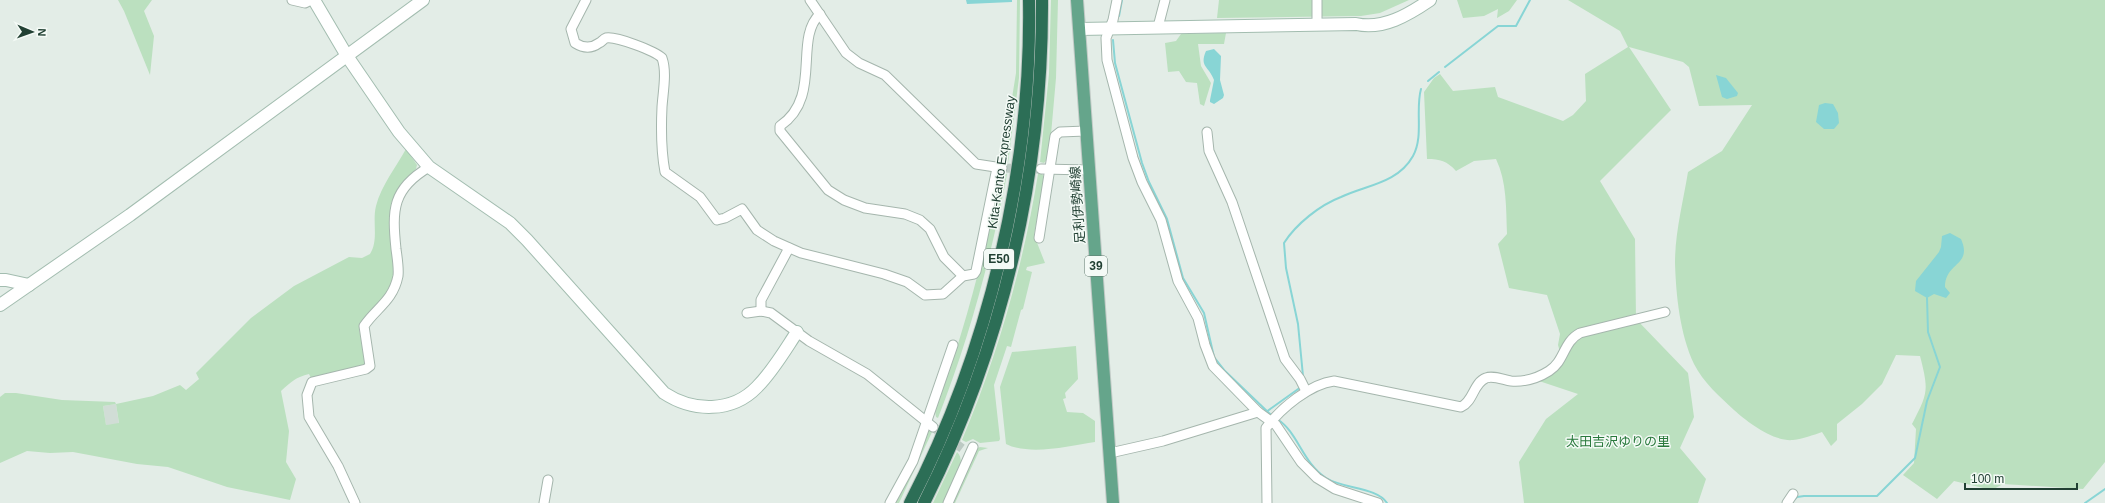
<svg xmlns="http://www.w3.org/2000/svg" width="2105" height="503" font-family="Arial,'Noto Sans JP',sans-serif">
	<rect width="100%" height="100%" fill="#e3ede7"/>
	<polygon fill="#d1ddd6" points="116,404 119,424 106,425 103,406"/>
	<g fill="#bbe0bf" fill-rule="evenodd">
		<polygon points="118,0 152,0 144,11 154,36 150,75 124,11"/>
		<polygon points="1017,0 1020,0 1019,78 1008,163 1002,160 1016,73"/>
		<polygon points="1051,0 1058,0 1056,78 1049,157 1044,163 1040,162 1049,74"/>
		<polygon points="1219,0 1409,0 1380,13 1361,16 1217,18"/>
		<polygon points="1457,0 1517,0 1509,11 1497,18 1498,9 1484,16 1463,18"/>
		<path d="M1568 0H2105V462L2083 489 2003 484 1992 490 1954 481 1937 499 1903 475 1914 463 1916 429 1912 424C1928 393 1929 391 1920 356L1896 355 1882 384 1862 404 1837 424V440L1831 446 1822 432C1813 435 1803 439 1793 440 1774 442 1747 422 1734 410 1720 397 1703 382 1694 364 1680 334 1676 296 1675 263 1675 233 1683 202 1688 172L1722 151 1752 105 1699 106 1689 67 1683 62 1629 47 1671 110 1600 181 1635 239 1636 319 1688 373 1694 417 1680 448 1706 479 1698 503H1524L1519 462 1546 419 1578 394 1539 381 1560 352 1558 345 1560 334 1547 295 1509 288 1498 244 1507 234C1506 208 1507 182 1496 159L1474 161 1456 171C1447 161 1440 159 1427 159L1424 92 1434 78 1440 74 1453 91 1495 87 1498 97 1563 121 1573 115 1586 101 1585 74 1628 47 1620 31Z"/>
		<polygon points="1226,33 1224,44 1198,44 1201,66 1211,83 1204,106 1200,104 1197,83 1186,82 1179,71 1168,72 1165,43 1176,41 1181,34"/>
		<path d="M406 149 417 165 416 169 399 188 391 203 390 218 396 276 384 305 362 323 359 328 365 364 312 380 309 374C296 377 291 382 281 391L289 431 286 462 296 479 290 500 227 487 168 467 137 464 73 452 50 453 27 451 0 463V397L5 393H16L62 400 115 402 116 404 153 396 180 385 186 390 199 379 196 373 251 318 294 286 349 257 362 258 370 254C379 240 372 222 376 206 381 186 396 167 406 149ZM116 404 119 423 106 425 103 406Z"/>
		<path d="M1004 173 1007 174C991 258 969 339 938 418L936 417 935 411C964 334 984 256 1000 175Z"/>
		<path d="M1038 174H1042L1045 178 1034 235 1045 263 1027 267 1026 270 1032 272 1023 309 1021 310 1011 347 1007 346 994 385 1000 439 999 441 980 443 973 439 966 442 962 440C998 355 1023 266 1038 174Z"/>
		<path d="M1076 346 1078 379 1065 393 1066 398 1063 399 1067 412 1083 413 1095 421V442C1069 446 1030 456 1006 444L1000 387 1012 352Z"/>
		<polygon points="929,428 932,432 899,503 893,503"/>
		<polygon points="980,447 988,448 979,451 955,503 950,503 975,449"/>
		<path d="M957 452C969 463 950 491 944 503H933Z"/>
	</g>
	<g fill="#88d5d5">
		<polygon points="966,0 1012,0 1012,2 967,4"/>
		<path d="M1214 49 1221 56 1220 80 1224 95 1223 98 1214 104 1210 102V100L1214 80C1209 66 1199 67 1206 51Z"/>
		<polygon points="1716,75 1726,78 1738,93 1737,96 1727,99 1722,97"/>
		<polygon points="1825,103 1833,104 1838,113 1839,123 1834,129 1824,129 1816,122 1819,105"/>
		<path d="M1950 233 1961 239C1973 266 1945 262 1945 287L1950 293 1946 298 1934 294 1927 298 1915 291 1916 281 1939 252 1941 247 1942 236Z"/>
	</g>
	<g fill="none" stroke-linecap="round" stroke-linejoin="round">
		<g stroke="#88d5d5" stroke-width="2">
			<polyline points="1119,16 1122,0"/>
			<polyline points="1113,40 1115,63 1142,163 1149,182 1167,219 1183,278 1204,313 1214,357 1225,371 1272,416"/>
			<polyline points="1445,67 1498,26 1516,26 1530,0"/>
			<polyline points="1428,81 1439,72"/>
			<path d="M1303 376 1298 324 1286 268 1284 243C1296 224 1320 205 1341 197 1367 185 1398 183 1413 156 1424 136 1415 110 1421 89"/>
			<polyline points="1266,412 1301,387"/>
			<path d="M1277 419C1298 432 1302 462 1326 478 1343 489 1377 487 1387 503"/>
			<polyline points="1792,502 1797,497 1804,496 1877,496 1915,458 1927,401 1940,367 1928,332 1927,298"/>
			<polyline points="2085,503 2105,489"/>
		</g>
		<g stroke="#bccac3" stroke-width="9" stroke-dasharray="9 4.5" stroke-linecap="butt">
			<polyline points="1002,168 1041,169"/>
			<polyline points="933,427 963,449"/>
		</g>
		<g stroke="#a5b6ad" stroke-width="11">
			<g id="street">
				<polyline points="292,0 305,3 311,0"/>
				<path d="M586 0 571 29 575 43C583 48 591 49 599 43 602 42 603 39 606 38 616 36 655 51 662 58 667 72 663 92 662 107 661 128 661 151 665 172L700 197 717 220 725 218 742 209 757 230 774 241 801 253 884 274 907 282 925 295 943 294 963 276 974 274 976 271 997 168"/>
				<polyline points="810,0 846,53 859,63 885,75 976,164 1002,168"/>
				<polyline points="1117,0 1113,20 1106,38 1107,60 1133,158 1142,182 1161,220 1178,281 1198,318 1205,345 1213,366 1258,412 1276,425 1301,462 1317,478 1335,489 1378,503"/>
				<polyline points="1317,0 1317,19"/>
				<path d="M820 14C793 39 823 97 780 126V131L828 190 844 200 865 208 905 214 920 220 930 229 944 257 963 276"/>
				<polyline points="1158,27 1165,0"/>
				<polyline points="1207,132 1209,151 1232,202 1285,359 1300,379 1306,391"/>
				<polyline points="1041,169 1089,170"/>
				<polyline points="1039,238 1055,136 1060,132 1086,131"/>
				<polyline points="761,311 761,300 789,248"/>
				<polyline points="747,313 761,311 771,313 809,341 867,374 933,427"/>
				<polyline points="1110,453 1163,441 1258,412"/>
				<path d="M355 503 338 466 309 417 307 395 312 382 366 369 370 366 364 326C376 308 393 301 398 276 399 268 397 257 396 249 392 210 392 189 429 167"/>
				<polyline points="544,503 548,480"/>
				<polyline points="890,503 913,461 953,345"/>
				<polyline points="948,503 973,447"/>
				<path d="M1267 503 1266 428C1281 408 1310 384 1334 381L1461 407C1474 401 1473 383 1486 378 1493 375 1504 380 1511 381 1524 382 1538 378 1549 371 1565 361 1563 342 1580 333L1665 312"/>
				<polyline points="1787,503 1793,494"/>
			</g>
		</g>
		<g stroke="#a3bdb0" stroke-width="14">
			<g id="secondary">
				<path d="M314 0 347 56 399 132 429 167 510 223 527 240 664 393C693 412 732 413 757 387 773 371 785 350 797 332"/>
				<path d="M1080 29 1356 24C1383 30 1408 15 1430 0"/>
				<polyline points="0,280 6,280 29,285"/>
				<polyline points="0,305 130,215 423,0"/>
			</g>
		</g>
		<g stroke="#c1cac6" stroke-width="14">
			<polyline id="primary" points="1077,0 1113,503"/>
		</g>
		<g stroke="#c1cac6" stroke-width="14">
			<g id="highway">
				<path d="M910 503C988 353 1032 170 1029 0"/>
				<path d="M924 503C1002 348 1043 174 1042 0"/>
			</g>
		</g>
		<use href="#street" stroke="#fff" stroke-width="9"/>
		<use href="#secondary" stroke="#fff" stroke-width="12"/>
		<use href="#primary" stroke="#65a58b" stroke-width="12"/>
		<use href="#highway" stroke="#2c6e56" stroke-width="12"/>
	</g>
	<g text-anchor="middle" stroke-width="3" stroke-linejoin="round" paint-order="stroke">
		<g fill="#f4faf6" stroke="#60786e" stroke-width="1">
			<rect x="984" y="249" width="30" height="20" rx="3"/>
			<rect x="1085" y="256" width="22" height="20" rx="3"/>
		</g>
		<g font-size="12" font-weight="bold" fill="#214033">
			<text x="999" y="263">E50</text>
			<text x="1096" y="270">39</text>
		</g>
		<g font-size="13" fill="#214033" stroke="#f4faf6">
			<text transform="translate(1001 162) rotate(-82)" y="5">Kita-Kanto Expressway</text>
			<text transform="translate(1077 205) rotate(-94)" y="5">足利伊勢崎線</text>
		</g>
		<g font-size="13" fill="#29793c" stroke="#f4faf6">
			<text x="1618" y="446">太田吉沢ゆりの里</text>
		</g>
	</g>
	<g transform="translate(32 32) rotate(92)" stroke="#f4faf6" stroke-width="3" paint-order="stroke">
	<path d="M0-3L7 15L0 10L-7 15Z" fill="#214033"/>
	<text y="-6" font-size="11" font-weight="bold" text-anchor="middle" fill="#214033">N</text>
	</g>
	<path d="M1965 483v6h112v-6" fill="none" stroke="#214033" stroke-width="2"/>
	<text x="1971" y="483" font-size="12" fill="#214033" stroke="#f4faf6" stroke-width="3" paint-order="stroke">100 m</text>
</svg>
